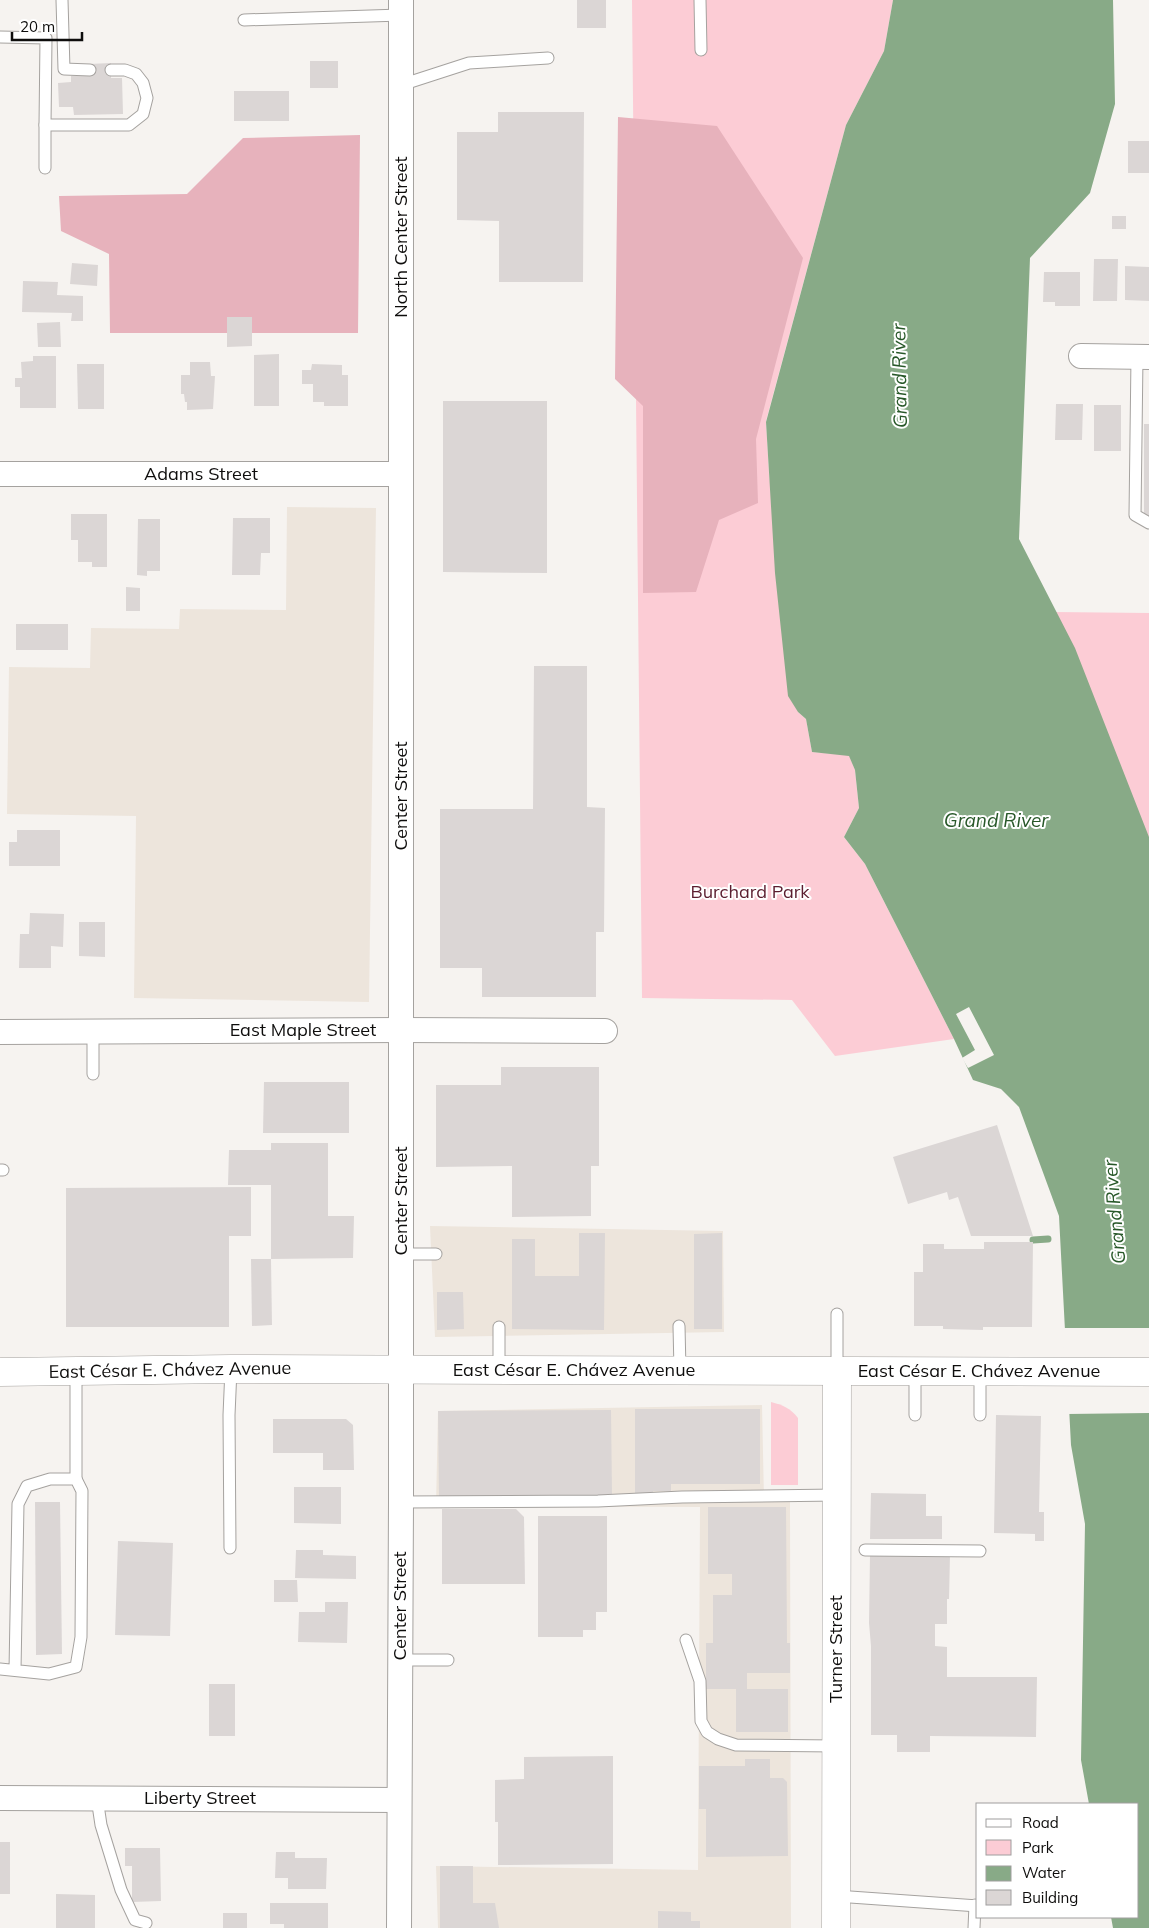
<svg xmlns="http://www.w3.org/2000/svg" width="1149" height="1928" font-family="Mulish,sans-serif">
	<rect width="100%" height="100%" fill="#f6f3f0"/>
	<g fill="#ede5dc">
		<polygon points="287,507 376,508 369,1002 134,998 136,816 7,814 9,667 90,668 91,628 179,629 180,609 286,610"/>
		<polygon points="430,1226 723,1231 724,1332 435,1337"/>
		<polygon points="762,1405 764,1500 790,1501 791,1928 438,1928 436,1866 698,1870 700,1507 436,1506 438,1411"/>
	</g>
	<g fill="#fcccd5">
		<polygon points="632,0 893,0 884,51 846,125 766,421 769,474 798,712 806,719 812,752 849,755 855,770 859,808 844,837 865,864 954,1039 835,1056 792,1000 642,998"/>
		<polygon points="1054,612 1149,613 1149,838"/>
		<path d="M771 1402C783 1405 790 1408 798 1418V1485H771Z"/>
	</g>
	<g fill="#e7b2bc">
		<polygon points="618,117 717,126 803,258 756,439 758,503 719,520 696,592 643,593 643,406 615,379"/>
		<polygon points="360,135 358,333 110,333 109,254 61,231 59,196 187,194 243,138"/>
	</g>
	<polygon fill="#88aa87" points="893,0 1113,0 1115,104 1090,193 1030,258 1019,539 1075,648 1149,837 1149,1928 1113,1928 1111,1917 1138,1917 1138,1804 1089,1804 1081,1760 1085,1524 1071,1445 1059,1216 1019,1107 1001,1089 973,1080 954,1039 865,864 844,837 859,808 855,770 849,756 812,752 806,719 798,712 788,696 775,573 766,422 846,125 884,51"/>
	<g fill="#f6f3f0">
		<polygon points="969,1007 994,1055 968,1068 962,1058 975,1050 956,1014"/>
		<polygon points="1062,1328 1149,1328 1149,1413 1067,1414"/>
	</g>
	<g fill="none" stroke-linecap="round" stroke-linejoin="round">
		<polyline stroke="#88aa87" stroke-width="7" points="1033,1240 1048,1239"/>
	</g>
	<g fill="#dbd6d5">
		<rect x="577" y="0" width="29" height="28"/>
		<rect x="310" y="61" width="28" height="27"/>
		<polygon points="111,63 111,78 122,78 123,114 74,115 73,107 59,107 58,83 71,82 71,76 90,75 89,64"/>
		<rect x="234" y="91" width="55" height="30"/>
		<polygon points="498,112 584,112 583,282 499,282 499,221 457,220 457,132 498,132"/>
		<rect x="1128" y="141" width="21" height="32"/>
		<rect x="1112" y="216" width="14" height="13"/>
		<polygon points="1094,259 1118,259 1117,301 1093,301"/>
		<polygon points="72,263 98,265 97,286 70,284"/>
		<polygon points="1125,266 1149,267 1149,301 1125,300"/>
		<polygon points="1044,272 1080,272 1080,306 1055,306 1055,302 1043,302"/>
		<polygon points="23,281 58,282 57,295 83,296 83,321 71,321 72,313 22,312"/>
		<polygon points="227,317 252,317 252,346 227,347"/>
		<polygon points="60,322 61,347 38,347 37,323"/>
		<polygon points="279,354 279,406 254,406 254,355"/>
		<polygon points="33,356 56,356 56,408 20,408 20,387 15,387 15,378 22,378 21,362 33,361"/>
		<polygon points="190,362 210,362 211,376 215,376 213,409 187,410 187,402 185,402 184,394 181,394 181,375 190,375"/>
		<polygon points="77,364 104,364 104,409 78,409"/>
		<polygon points="312,364 342,365 342,375 348,375 348,406 324,406 324,402 313,402 313,384 302,384 302,370 311,370"/>
		<polygon points="443,401 547,401 547,573 443,572"/>
		<polygon points="1056,404 1083,404 1082,440 1055,440"/>
		<rect x="1094" y="405" width="27" height="46"/>
		<rect x="1144" y="424" width="5" height="92"/>
		<polygon points="71,514 107,514 107,567 92,567 92,562 78,562 78,540 71,540"/>
		<polygon points="233,518 270,518 270,553 261,553 260,575 232,575"/>
		<polygon points="138,519 160,519 160,571 147,571 147,576 137,575"/>
		<polygon points="126,587 140,588 140,611 126,611"/>
		<rect x="16" y="624" width="52" height="26"/>
		<polygon points="534,666 587,666 587,807 605,808 604,932 596,932 596,997 482,997 482,968 440,968 440,809 533,809"/>
		<polygon points="17,830 60,830 60,866 9,866 9,842 17,842"/>
		<polygon points="30,913 64,914 63,947 51,946 51,968 19,968 20,934 29,934"/>
		<polygon points="79,922 105,922 105,957 79,956"/>
		<polygon points="501,1067 599,1067 599,1166 591,1166 591,1216 512,1217 512,1166 436,1167 436,1085 501,1085"/>
		<polygon points="264,1082 349,1082 349,1133 263,1133"/>
		<polygon points="997,1125 1033,1236 971,1236 958,1197 949,1200 947,1192 908,1204 893,1157"/>
		<polygon points="271,1143 328,1143 328,1216 354,1216 353,1258 271,1259 271,1185 228,1185 229,1150 271,1150"/>
		<polygon points="251,1187 251,1236 229,1236 229,1327 66,1327 66,1188"/>
		<polygon points="579,1233 605,1233 604,1330 512,1329 512,1239 535,1239 535,1276 579,1276"/>
		<polygon points="722,1233 722,1329 694,1329 694,1234"/>
		<polygon points="984,1242 1033,1242 1032,1327 983,1327 983,1330 943,1329 943,1326 914,1326 914,1272 923,1272 923,1244 944,1244 944,1249 984,1249"/>
		<polygon points="251,1259 271,1259 272,1325 252,1326"/>
		<polygon points="437,1292 463,1292 464,1329 437,1330"/>
		<polygon points="635,1409 760,1409 760,1484 671,1484 671,1491 653,1491 653,1495 635,1495"/>
		<polygon points="611,1410 612,1495 439,1497 438,1411"/>
		<polygon points="996,1415 1041,1416 1039,1512 1044,1512 1044,1541 1035,1541 1035,1534 994,1533"/>
		<polygon points="273,1419 346,1419 353,1425 354,1470 323,1470 323,1453 273,1453"/>
		<polygon points="294,1487 341,1487 341,1524 294,1523"/>
		<polygon points="871,1493 926,1494 926,1516 942,1516 942,1539 870,1539"/>
		<polygon points="35,1502 60,1502 62,1654 36,1655"/>
		<polygon points="708,1507 786,1507 787,1643 790,1643 790,1673 747,1673 747,1689 788,1689 788,1732 736,1732 736,1689 706,1689 706,1643 713,1643 713,1595 732,1595 732,1574 708,1574"/>
		<polygon points="442,1509 516,1509 524,1517 525,1584 442,1584"/>
		<polygon points="538,1516 607,1516 607,1612 596,1612 596,1630 583,1630 583,1637 538,1637"/>
		<polygon points="118,1541 173,1543 170,1636 115,1635"/>
		<polygon points="296,1550 323,1550 323,1555 356,1556 356,1579 295,1578"/>
		<polygon points="870,1555 950,1555 949,1599 947,1599 947,1624 935,1624 935,1646 947,1647 947,1677 1037,1677 1036,1737 930,1736 930,1752 897,1752 897,1735 871,1735 871,1646 869,1623"/>
		<polygon points="274,1580 297,1580 298,1602 274,1602"/>
		<polygon points="325,1602 348,1602 347,1643 298,1642 299,1612 325,1612"/>
		<rect x="209" y="1684" width="26" height="52"/>
		<polygon points="613,1756 613,1864 498,1865 498,1822 495,1822 495,1780 524,1779 524,1757"/>
		<polygon points="745,1759 770,1759 770,1778 783,1778 787,1782 788,1856 706,1857 706,1809 699,1809 699,1766 745,1766"/>
		<rect x="0" y="1842" width="10" height="52"/>
		<polygon points="125,1848 160,1848 161,1901 132,1902 132,1866 125,1866"/>
		<polygon points="276,1852 295,1852 295,1858 327,1858 326,1889 288,1889 288,1878 275,1878"/>
		<polygon points="440,1866 473,1866 473,1903 495,1903 499,1928 440,1928"/>
		<polygon points="56,1894 95,1895 95,1928 56,1928"/>
		<polygon points="270,1903 328,1903 328,1928 284,1928 284,1924 270,1924"/>
		<polygon points="658,1911 691,1912 691,1921 700,1921 700,1928 658,1928"/>
		<rect x="223" y="1913" width="24" height="15"/>
	</g>
	<g fill="none" stroke-linecap="round" stroke-linejoin="round">
		<g stroke="#a5a29f" stroke-width="13">
			<g id="lane">
				<polyline points="62,0 64,69 90,70"/>
				<polyline points="700,0 701,50"/>
				<polyline points="244,20 401,15"/>
				<polyline points="0,37 46,38 45,125 129,125 143,114 147,98 143,83 136,74 125,70 111,70"/>
				<polyline points="401,85 469,63 548,58"/>
				<polyline points="45,168 45,125"/>
				<polyline points="1137,357 1135,515 1149,523"/>
				<polyline points="93,1074 93,1031"/>
				<polyline points="0,1170 3,1170"/>
				<polyline points="401,1254 436,1254"/>
				<polyline points="837,1314 837,1370"/>
				<polyline points="679,1326 680,1370"/>
				<polyline points="499,1327 499,1369"/>
				<polyline points="76,1371 76,1479"/>
				<polyline points="915,1415 915,1371"/>
				<polyline points="980,1415 980,1371"/>
				<polyline points="401,1502 598,1501 682,1497 837,1495"/>
				<polyline points="230,1548 229,1415 231,1369"/>
				<polyline points="865,1550 980,1551"/>
				<polyline points="686,1640 700,1681 701,1721 707,1732 718,1739 736,1745 836,1746"/>
				<polyline points="400,1660 448,1660"/>
				<polyline points="0,1669 49,1674 76,1667 81,1637 82,1491 76,1479 50,1479 27,1486 18,1504 15,1670"/>
				<polyline points="97,1798 101,1825 121,1890 135,1920 146,1923"/>
				<polyline points="836,1896 978,1906"/>
				<polyline points="974,1928 975,1905"/>
			</g>
		</g>
		<g stroke="#a5a29f" stroke-width="26">
			<g id="street">
				<polyline points="1081,356 1149,357"/>
				<polyline points="0,474 401,474"/>
				<polyline points="0,1032 401,1030 605,1031"/>
				<polyline points="0,1798 399,1800"/>
				<polyline points="399,1928 401,1502 401,0"/>
			</g>
		</g>
		<g stroke="#a5a29f" stroke-width="29">
			<g id="secondary">
				<polyline points="0,1372 231,1369 1149,1372"/>
				<polyline points="836,1928 837,1370"/>
			</g>
		</g>
		<use href="#lane" stroke="#fff" stroke-width="11"/>
		<use href="#street" stroke="#fff" stroke-width="24"/>
		<use href="#secondary" stroke="#fff" stroke-width="28"/>
	</g>
	<g text-anchor="middle" stroke-width="4" stroke-linejoin="round" paint-order="stroke">
		<g font-size="18" fill="#0e0d0c" stroke="#fff">
			<text transform="translate(401 237) rotate(-90)" y="6">North Center Street</text>
			<text x="201" y="480">Adams Street</text>
			<text transform="translate(401 796) rotate(-90)" y="6">Center Street</text>
			<text x="303" y="1036">East Maple Street</text>
			<text transform="translate(401 1201) rotate(-90)" y="6">Center Street</text>
			<text transform="translate(170 1370) rotate(-1)" y="6">East César E. Chávez Avenue</text>
			<text x="574" y="1376">East César E. Chávez Avenue</text>
			<text x="979" y="1377">East César E. Chávez Avenue</text>
			<text transform="translate(400 1606) rotate(-90)" y="6">Center Street</text>
			<text transform="translate(836 1649) rotate(-90)" y="6">Turner Street</text>
			<text x="200" y="1804">Liberty Street</text>
		</g>
		<g font-size="18" fill="#5b1d2f" stroke="#fff">
			<text x="750" y="898">Burchard Park</text>
		</g>
		<g font-size="19" font-style="italic" fill="#285829" stroke="#fff">
			<text transform="translate(899 376) rotate(-91)" y="7">Grand River</text>
			<text x="996" y="827">Grand River</text>
			<text transform="translate(1114 1212) rotate(-95)" y="7">Grand River</text>
		</g>
	</g>
	<rect x="976" y="1803" width="162" height="115" fill="#ffffff" stroke="#9f9e9e"/>
	<rect x="986" y="1819" width="25" height="8" fill="#ffffff" stroke="#9f9e9e"/>
	<text x="1022" y="1828" font-size="15" fill="#0e0d0c">Road</text>
	<rect x="986" y="1840" width="25" height="15" fill="#fcccd5" stroke="#9f9e9e"/>
	<text x="1022" y="1853" font-size="15" fill="#0e0d0c">Park</text>
	<rect x="986" y="1866" width="25" height="15" fill="#88aa87" stroke="#9f9e9e"/>
	<text x="1022" y="1878" font-size="15" fill="#0e0d0c">Water</text>
	<rect x="986" y="1890" width="25" height="15" fill="#dbd6d5" stroke="#9f9e9e"/>
	<text x="1022" y="1903" font-size="15" fill="#0e0d0c">Building</text>
	<path d="M12 32v8h70v-8" fill="none" stroke="#0e0d0c" stroke-width="2.5"/>
	<text x="20" y="32" font-size="15" fill="#0e0d0c" stroke="#ffffff" stroke-width="4" paint-order="stroke">20 m</text>
</svg>
